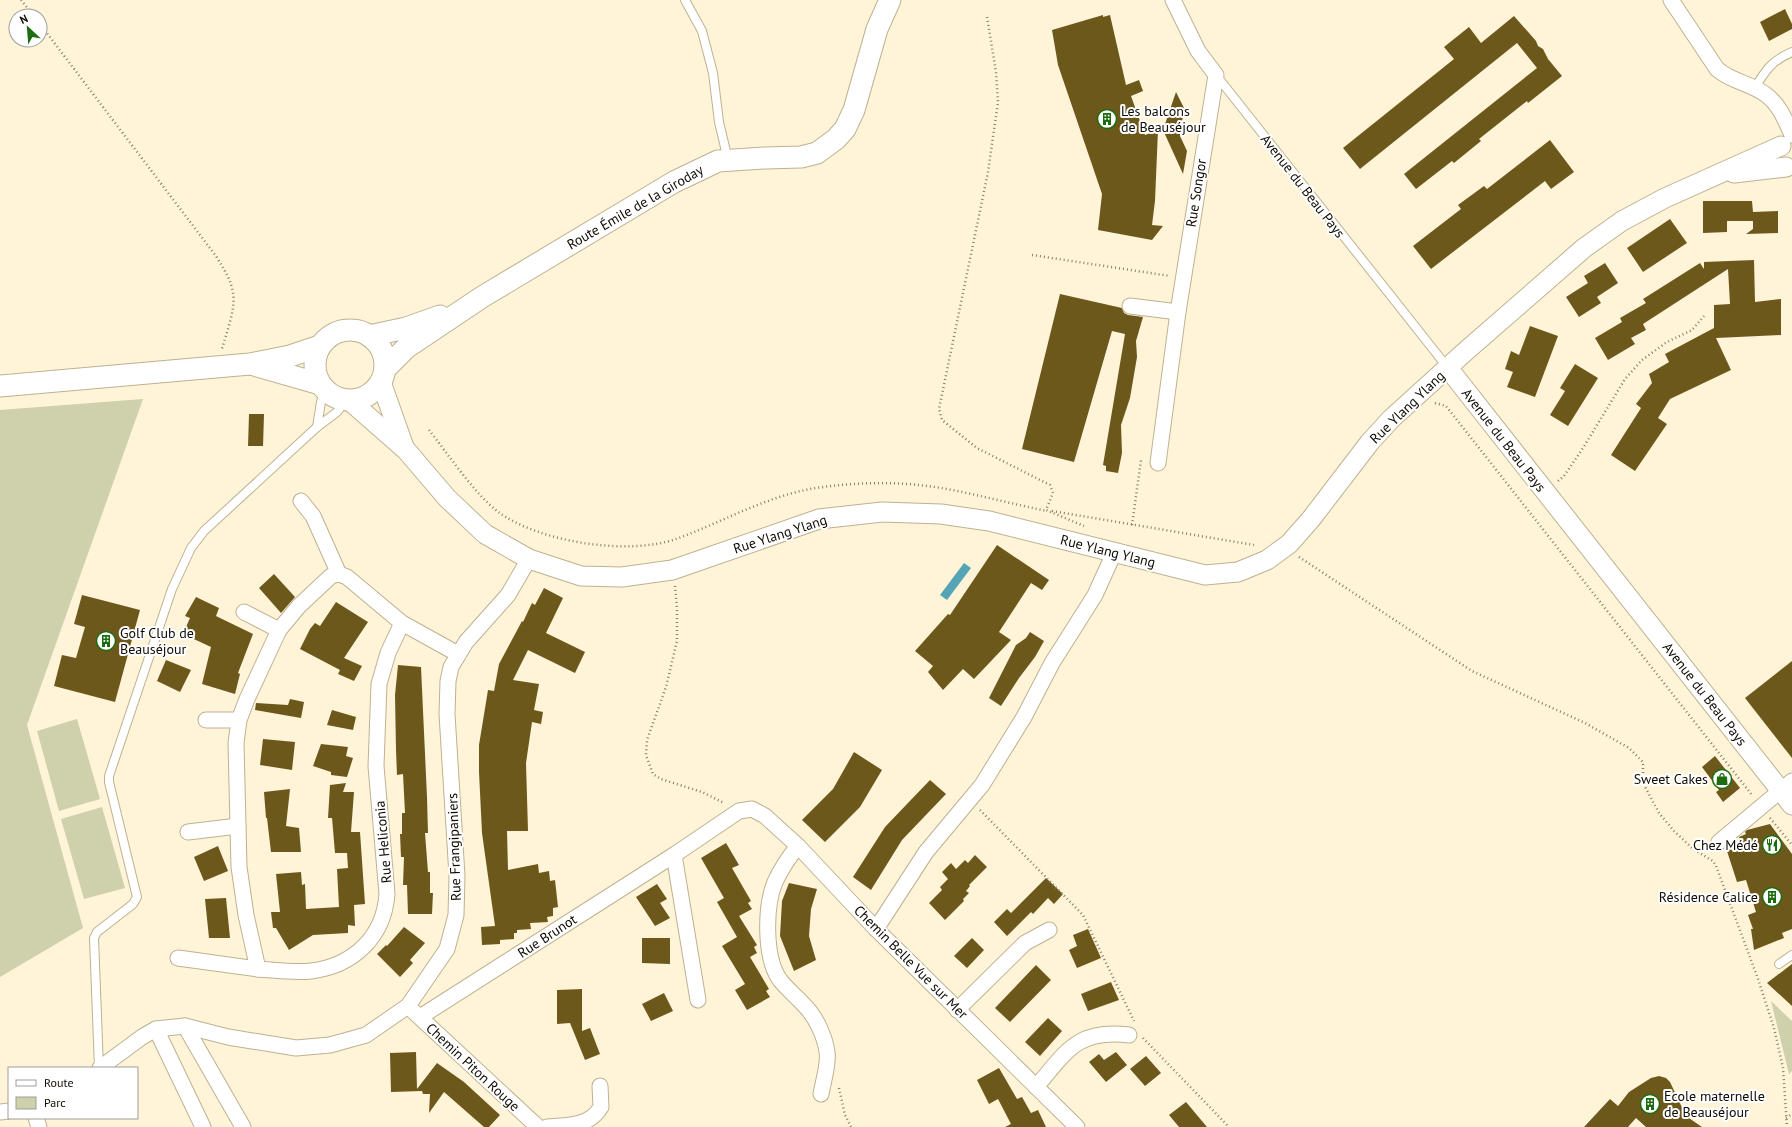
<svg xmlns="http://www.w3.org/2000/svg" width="1792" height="1127" font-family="'PT Sans',sans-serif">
	<rect width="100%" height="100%" fill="#fff4d8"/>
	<g fill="#ced1ab">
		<polygon points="143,399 27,725 83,928 0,977 0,410"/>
		<polygon points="77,719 100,799 59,811 37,731"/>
		<polygon points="102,807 125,888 84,899 61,819"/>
		<polygon points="1771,1001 1792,1021 1792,1071 1789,1074"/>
	</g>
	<polygon fill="#55a5b5" points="964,563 971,568 947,600 940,595"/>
	<g fill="#6d581c">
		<polygon points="1785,9 1792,24 1792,29 1769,41 1760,22"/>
		<polygon points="1103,15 1103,17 1110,15 1126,85 1139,80 1143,91 1131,96 1145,135 1158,130 1155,201 1152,225 1163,226 1152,240 1098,230 1102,194 1058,65 1052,30"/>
		<polygon points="1514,16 1536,41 1538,46 1543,49 1548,59 1562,76 1528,103 1527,101 1479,139 1481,141 1454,163 1452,161 1416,189 1404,174 1537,68 1517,43 1360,169 1343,148 1454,59 1444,47 1469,27 1481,43"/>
		<polygon points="1176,92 1184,108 1180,136 1187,151 1183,174 1163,130"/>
		<polygon points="1550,140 1574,172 1551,189 1545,181 1431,269 1413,246 1461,209 1458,205 1484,186 1487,189"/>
		<polygon points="1703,201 1752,201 1753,212 1778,211 1778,233 1746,234 1753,229 1753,221 1727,221 1727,232 1703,233"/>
		<polygon points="1670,219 1687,243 1643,272 1627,248"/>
		<polygon points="1754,260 1755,302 1781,299 1781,335 1716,338 1731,370 1670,399 1658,418 1667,424 1635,471 1611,455 1641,408 1636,404 1652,383 1649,374 1669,362 1665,354 1714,328 1714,305 1730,304 1728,269 1643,324 1646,330 1631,338 1635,344 1608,360 1595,338 1622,322 1620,318 1646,303 1643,299 1700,263 1704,269 1704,262"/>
		<polygon points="1605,263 1618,283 1597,297 1601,303 1579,317 1566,297 1588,283 1584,276"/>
		<polygon points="1060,294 1122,308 1124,313 1128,315 1143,317 1136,341 1137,357 1130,398 1121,425 1122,453 1118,473 1106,471 1106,466 1103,465 1125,334 1112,331 1074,462 1022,449"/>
		<polygon points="1530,326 1558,336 1535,397 1507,387 1513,372 1505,369 1511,351 1519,355"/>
		<polygon points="1575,364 1598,378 1568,426 1550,415 1565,391 1560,388"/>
		<polygon points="249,414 264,414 263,446 248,446"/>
		<polygon points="997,545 1049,580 1042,590 1031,583 999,632 1011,640 974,679 963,669 943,690 928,672 933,666 915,651 948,614 950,615"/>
		<polygon points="274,574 295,597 281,613 259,588"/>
		<polygon points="544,588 563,598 546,633 585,652 575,673 528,650 513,680 539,684 534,710 543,712 541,724 532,722 526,763 528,831 507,831 508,870 538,864 539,873 549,871 550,881 555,880 558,907 553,908 553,916 547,917 548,922 530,923 531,929 517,930 517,933 514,933 514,939 500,940 500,944 482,945 481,927 495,926 482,833 479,772 479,745 488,690 494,691 499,664 522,621 523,622 532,603 535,605"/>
		<polygon points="82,595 140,610 115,702 54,686 62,655 76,658 85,627 74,624"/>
		<polygon points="196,597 219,608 216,616 253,634 238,673 240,674 235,694 202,684 211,647 183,634 190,618 185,616"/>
		<polygon points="336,602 368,622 344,658 362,666 354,681 338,674 340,670 300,649 310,629 315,623 320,626"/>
		<polygon points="1030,632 1044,641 1035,657 1019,678 1001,706 989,698 1016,645 1026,638"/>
		<polygon points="166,660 191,670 180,692 157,681"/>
		<polygon points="1792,661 1792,758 1745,698"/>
		<polygon points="398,665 421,667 427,797 428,833 425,833 428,872 430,872 430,893 433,893 432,914 408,914 407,885 403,885 404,857 401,857 400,834 402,834 402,813 405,813 403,774 397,775 396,750 395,695"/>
		<polygon points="290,699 304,702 301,718 255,710 256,703 288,705"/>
		<polygon points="332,710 356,717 353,730 327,725"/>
		<polygon points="263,739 295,742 292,770 260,765"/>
		<polygon points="321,744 348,747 346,756 353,758 347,777 331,775 331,772 313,766"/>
		<polygon points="854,752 882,770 860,807 825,842 802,820 833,789"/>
		<polygon points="1715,756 1740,788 1723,802 1716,792 1719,790 1702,767"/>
		<polygon points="930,780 946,794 902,840 871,890 853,877 885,827"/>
		<polygon points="346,783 343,792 354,792 351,832 360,832 365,904 354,905 355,926 348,925 348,933 313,935 289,950 276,928 273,928 271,912 280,912 276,874 301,872 302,885 305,884 306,909 339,907 337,869 348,868 347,853 335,853 332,818 328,818 330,785"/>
		<polygon points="290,789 286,826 299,828 301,852 271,852 267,818 266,818 264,792"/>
		<polygon points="1770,824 1792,854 1792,929 1782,933 1784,938 1754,950 1751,929 1753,929 1748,915 1756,912 1746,880 1737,882 1726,848 1740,842 1739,837 1746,834 1745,832 1747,830"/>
		<polygon points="726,843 739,865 732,868 751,901 748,903 752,909 739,916 757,945 754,947 757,953 750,957 769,989 766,991 770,997 747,1010 735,990 745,984 722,946 737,937 717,902 724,898 701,858"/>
		<polygon points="218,846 228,871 204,881 194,857"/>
		<polygon points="975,855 987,867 969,885 970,886 966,891 969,893 963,899 964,901 945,920 929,903 942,890 940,887 948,879 942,872 951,863 956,869 965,860 968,863"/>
		<polygon points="1046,878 1063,894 1054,904 1048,898 1033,914 1031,912 1007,936 994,922 1007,909 1011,913"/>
		<polygon points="789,883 817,889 811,909 809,936 816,960 794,971 780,936 782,901"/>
		<polygon points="657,884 667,899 660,903 670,918 655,926 636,897"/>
		<polygon points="226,898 230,938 209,938 205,899"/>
		<polygon points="404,927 425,943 410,960 413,963 400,977 377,954 386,945 387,946"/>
		<polygon points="1088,929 1101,958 1077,968 1069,950 1077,946 1073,935"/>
		<polygon points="642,938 670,938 670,964 642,963"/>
		<polygon points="972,938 984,950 967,968 954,956"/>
		<polygon points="1792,964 1792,1006 1767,983"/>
		<polygon points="1036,965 1051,980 1010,1022 995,1008"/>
		<polygon points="1111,982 1119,1000 1088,1011 1081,994"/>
		<polygon points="582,989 582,1031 590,1028 600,1054 585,1060 570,1023 557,1024 557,990"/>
		<polygon points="664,993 673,1011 651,1021 642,1004"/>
		<polygon points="1048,1018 1062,1031 1040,1056 1025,1042"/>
		<polygon points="416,1052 417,1089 437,1063 464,1082 500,1115 489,1127 484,1127 444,1092 429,1113 430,1094 423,1094 422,1091 391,1092 390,1053"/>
		<polygon points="1116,1052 1127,1065 1106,1082 1089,1062 1099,1054 1104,1060"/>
		<polygon points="1146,1056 1161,1073 1145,1086 1130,1069"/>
		<polygon points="999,1068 1017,1099 1022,1097 1031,1113 1038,1110 1046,1127 1005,1127 1011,1124 998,1099 989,1104 977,1080"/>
		<polygon points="1659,1076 1666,1078 1670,1082 1686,1116 1702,1127 1646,1127 1636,1118 1628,1127 1584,1127 1610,1099 1618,1106 1629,1092 1651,1078"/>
		<polygon points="1186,1102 1207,1127 1179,1127 1169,1115"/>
	</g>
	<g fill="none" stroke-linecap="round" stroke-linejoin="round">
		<g stroke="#beb190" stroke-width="10">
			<g id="service">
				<polyline points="685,0 702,31 713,73 719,122 728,160"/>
				<polyline points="1216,75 1448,368"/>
				<path d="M1754 89C1766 70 1771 61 1792 52"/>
				<polyline points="317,427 321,402 325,390"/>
				<polyline points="1779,964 1792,955"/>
				<polyline points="99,1068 94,938 97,932 133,904 137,897 109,782 109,776 172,589 191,548 204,531 317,427 337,412 346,400"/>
			</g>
		</g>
		<g stroke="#beb190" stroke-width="17">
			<g id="minor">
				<path d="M1671 0 1717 69C1732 82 1750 83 1765 94 1779 104 1785 119 1792 135"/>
				<polyline points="1130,306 1178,312"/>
				<polyline points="1158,463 1178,312 1216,75 1198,51 1173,0"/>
				<polyline points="301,501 313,516 339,574"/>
				<polyline points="244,612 279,630"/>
				<path d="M402 623 388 653 379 684 376 766 387 894C384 937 353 966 311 971 294 973 275 970 258 969L246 915 239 867 236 743 239 720 247 699 279 630 299 606 331 576 339 574 347 577 402 623 458 654"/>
				<polyline points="206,720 239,720"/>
				<polyline points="188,832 238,826"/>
				<polyline points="1719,842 1792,781"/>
				<path d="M798 846C789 857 781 869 775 882 765 906 764 958 780 980 787 989 797 997 805 1006 816 1017 825 1037 827 1052 829 1064 823 1082 821 1094"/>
				<polyline points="674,855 698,1000"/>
				<polyline points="876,929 926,852 982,785 1024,717 1052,663 1095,595 1114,553"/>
				<polyline points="178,958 258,969"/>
				<polyline points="957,1010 1025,943 1049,930"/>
				<polyline points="413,1011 538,1127"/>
				<polyline points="420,1017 674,855 739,811 752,809 765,816 798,846 876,929 1077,1127"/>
				<polyline points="185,1026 243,1127"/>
				<polyline points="156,1029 203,1127"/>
				<polyline points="100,1068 142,1037 156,1029 185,1026 228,1037 296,1048 330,1045 366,1035 408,1006 447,949 456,915 457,876 447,714 448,681 451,667 466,642 508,595 529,559"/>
				<path d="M1036 1087C1067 1051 1077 1029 1129 1035"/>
				<polyline points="0,1112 9,1111"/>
				<polyline points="36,1118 39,1127"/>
				<path d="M547 1127C568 1125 589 1127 601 1107L600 1086"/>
			</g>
		</g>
		<g stroke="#beb190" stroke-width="21">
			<g id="tertiary">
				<polyline points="1734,173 1786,167"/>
				<polyline points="1448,368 1792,805"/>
				<polyline points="381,382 404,447"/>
				<polyline points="349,400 406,450 447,498 485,534 529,559 581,576 622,577 672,570 819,519 882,512 941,514 989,521 1205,575 1238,572 1267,560 1289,544 1311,519 1370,442 1391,419 1467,350 1584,248 1622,221 1665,198 1781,146"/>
			</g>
		</g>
		<g stroke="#beb190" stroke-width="23">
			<g id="secondary">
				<circle cx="350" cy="365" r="35"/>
				<polyline points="369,336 406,328 440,316"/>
				<polyline points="254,365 320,384"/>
				<polyline points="385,369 406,348 482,297 674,182 718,161 765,158 801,157 817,153 836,139 845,129 854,110 877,29 890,0"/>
				<polyline points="0,386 250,364 290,356 320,346"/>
			</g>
		</g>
		<g stroke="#867e6c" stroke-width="2.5" stroke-dasharray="1 3" stroke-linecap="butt">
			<polyline points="21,0 34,16"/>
			<polyline points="987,17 996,72 998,102 988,172 939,409 942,420 977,448 1050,485 1053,493 1046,510 1084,526"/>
			<path d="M40 24 216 256C223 268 231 279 233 293 236 309 226 334 222 349"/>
			<polyline points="1032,255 1170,276"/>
			<polyline points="1435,403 1446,406 1752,795"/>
			<path d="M429 430C448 454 474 493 497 511 538 542 627 556 676 539 723 522 766 496 816 488 857 482 899 481 941 488 976 494 1012 504 1047 511"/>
			<polyline points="1558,481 1564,476 1583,448 1625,379 1642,360 1667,342 1692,330 1704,316"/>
			<polyline points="1052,511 1254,545"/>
			<polyline points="1132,525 1141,460"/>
			<polyline points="1299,557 1472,671 1585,723 1629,748 1643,762 1643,783 1659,813 1674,831 1693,849 1713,861 1716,866 1758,979 1774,1028 1783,1068 1787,1127"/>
			<polyline points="675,586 677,608 677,641 666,687 647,740 646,755 653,774 661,779 702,792 724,803"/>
			<polyline points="980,810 1083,915 1134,1021"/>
			<polyline points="1770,818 1792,845"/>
			<polyline points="1143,1038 1229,1127"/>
			<polyline points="839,1088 845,1115 851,1127"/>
			<polyline points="1786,1118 1792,1114"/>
		</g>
		<use href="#service" stroke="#fff" stroke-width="8"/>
		<use href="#minor" stroke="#fff" stroke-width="15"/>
		<use href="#tertiary" stroke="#fff" stroke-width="19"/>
		<use href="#secondary" stroke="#fff" stroke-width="21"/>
	</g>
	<defs>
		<g id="building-ring" transform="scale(1)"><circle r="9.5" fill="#fff" stroke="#1d6c10" stroke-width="1.5"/><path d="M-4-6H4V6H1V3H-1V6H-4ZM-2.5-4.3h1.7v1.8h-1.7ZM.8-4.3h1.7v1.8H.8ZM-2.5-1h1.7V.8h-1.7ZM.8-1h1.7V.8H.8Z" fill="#1d6c10"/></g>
		<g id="shop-ring" transform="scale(1)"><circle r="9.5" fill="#fff" stroke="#1d6c10" stroke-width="1.5"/><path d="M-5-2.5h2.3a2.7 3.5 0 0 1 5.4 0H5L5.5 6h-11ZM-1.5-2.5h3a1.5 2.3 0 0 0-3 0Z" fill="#1d6c10"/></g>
		<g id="restaurant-ring" transform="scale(1)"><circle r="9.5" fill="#fff" stroke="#1d6c10" stroke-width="1.5"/><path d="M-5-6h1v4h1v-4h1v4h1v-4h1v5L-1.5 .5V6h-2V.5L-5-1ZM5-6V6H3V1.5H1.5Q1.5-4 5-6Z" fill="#1d6c10"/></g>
	</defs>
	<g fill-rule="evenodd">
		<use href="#building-ring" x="1107" y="119"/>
		<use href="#building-ring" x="106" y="641"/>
		<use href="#shop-ring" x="1722" y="779"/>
		<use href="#restaurant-ring" x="1772" y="845"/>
		<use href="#building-ring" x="1772" y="897"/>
		<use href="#building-ring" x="1650" y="1104"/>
	</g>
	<g text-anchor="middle" stroke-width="4" stroke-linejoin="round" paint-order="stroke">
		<g font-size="14" fill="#0f0b02" stroke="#fff" text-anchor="start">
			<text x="1121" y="116">Les balcons<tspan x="1121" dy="16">de Beauséjour</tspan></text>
			<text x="120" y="638">Golf Club de<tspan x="120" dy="16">Beauséjour</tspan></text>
			<text x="1708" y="784" text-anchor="end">Sweet Cakes</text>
			<text x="1758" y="850" text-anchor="end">Chez Médé</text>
			<text x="1758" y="902" text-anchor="end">Résidence Calice</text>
			<text x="1664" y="1101">Ecole maternelle<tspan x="1664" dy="16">de Beauséjour</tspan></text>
		</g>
		<g font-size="14" fill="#0f0b02" stroke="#fff">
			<text transform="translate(1303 186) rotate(52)" y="5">Avenue du Beau Pays</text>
			<text transform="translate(1196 193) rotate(-81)" y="5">Rue Songor</text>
			<text transform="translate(635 207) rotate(-30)" y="5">Route Émile de la Giroday</text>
			<text transform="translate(1407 407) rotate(-44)" y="5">Rue Ylang Ylang</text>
			<text transform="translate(1504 440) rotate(52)" y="5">Avenue du Beau Pays</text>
			<text transform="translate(780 534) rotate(-18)" y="5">Rue Ylang Ylang</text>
			<text transform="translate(1108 551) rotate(14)" y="5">Rue Ylang Ylang</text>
			<text transform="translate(1705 694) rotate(52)" y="5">Avenue du Beau Pays</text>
			<text transform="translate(383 842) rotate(-95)" y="5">Rue Heliconia</text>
			<text transform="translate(454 847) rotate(-92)" y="5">Rue Frangipaniers</text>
			<text transform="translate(547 936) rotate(-33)" y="5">Rue Brunot</text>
			<text transform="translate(911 962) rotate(45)" y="5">Chemin Belle Vue sur Mer</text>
			<text transform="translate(473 1067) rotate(43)" y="5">Chemin Piton Rouge</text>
		</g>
	</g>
	<rect x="8" y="1067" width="130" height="52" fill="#ffffff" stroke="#9f9d9a"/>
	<rect x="16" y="1080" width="20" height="6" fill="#ffffff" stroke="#9f9d9a"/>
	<text x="44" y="1087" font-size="12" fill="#0f0b02">Route</text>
	<rect x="16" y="1097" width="20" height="12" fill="#ced1ab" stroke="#9f9d9a"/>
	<text x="44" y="1107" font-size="12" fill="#0f0b02">Parc</text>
	<g transform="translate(28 28) rotate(334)"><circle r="19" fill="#ffffff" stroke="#9f9d9a"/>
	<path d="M0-3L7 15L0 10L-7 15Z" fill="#1d6c10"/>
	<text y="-6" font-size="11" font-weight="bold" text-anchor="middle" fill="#0f0b02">N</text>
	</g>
</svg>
